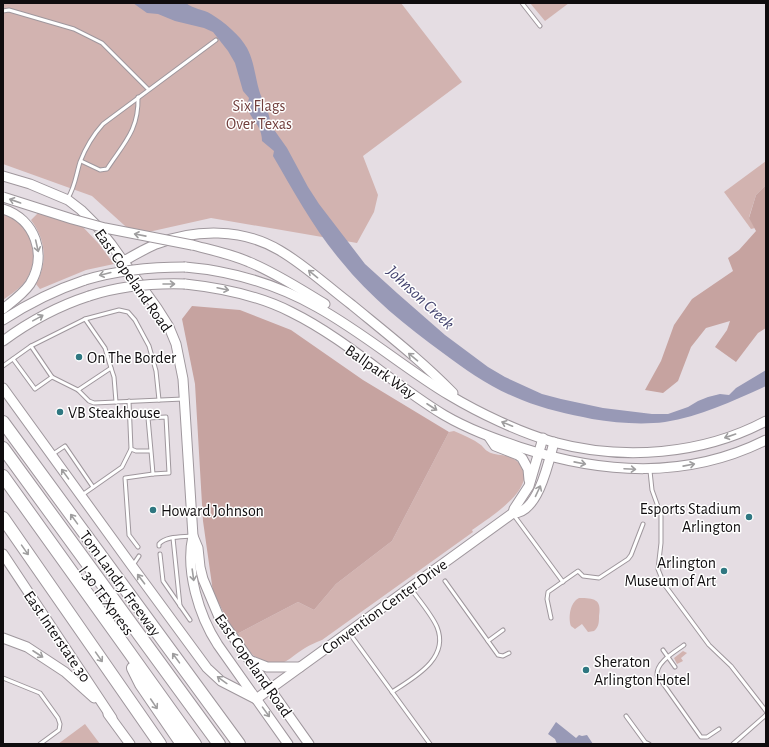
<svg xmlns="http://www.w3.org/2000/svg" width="769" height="747" font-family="'Alegreya Sans',sans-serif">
	<rect width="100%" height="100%" fill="#e5dde3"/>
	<g fill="#d2b3b0">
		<polygon points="3,3 401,3 462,82 363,156 378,195 374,212 357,243 211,218 135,235 92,196 3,164"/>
		<polygon points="530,3 569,3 545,21"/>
		<polygon points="766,161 766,185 756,195 749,217 755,228 751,229 724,192"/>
		<path d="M38 213 82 226 99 244 114 264 86 270 40 289 36 284C48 262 46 240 31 220Z"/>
		<path d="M3 214C30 222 42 256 26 280 21 288 11 294 3 300Z"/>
		<path d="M454 431C463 435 473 439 481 445 484 448 486 451 491 453 499 456 506 454 514 459 548 482 489 518 472 530L473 532 322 640C316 642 310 645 305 648 296 653 285 665 274 665 258 665 244 646 235 635L298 602 314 610 336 584 392 541 449 432Z"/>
		<path d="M579 598C594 598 602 599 599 616 599 622 599 627 594 631L588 632 582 624 575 629 571 626C568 618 570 602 579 598Z"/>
		<polygon points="683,651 687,653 681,658 683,661 677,664 674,658"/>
		<polygon points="85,724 100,744 58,744"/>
	</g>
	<g fill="#c6a3a0">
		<polygon points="766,185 766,328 758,333 736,362 715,347 727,330 730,321 706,328 691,347 678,381 663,393 645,390 661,361 674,325 692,299 733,271 728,258 739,250 756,231 749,218 756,195"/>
		<polygon points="192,306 240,310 291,330 363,380 449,432 392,541 336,584 314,610 298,602 235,635 213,592 203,521 195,384 182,319"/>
	</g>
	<g fill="#9899b6">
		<path d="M133 3H186C193 9 203 9 211 14 224 22 240 35 247 48 254 61 255 76 259 90 262 101 271 114 270 124L287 148 308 187 319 204 365 264 397 293 445 335 488 367 505 377 542 394 561 399 603 408 652 414H668L688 407 698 401 708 397 720 394 729 395 736 388 766 370V386C733 401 701 416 665 422 642 425 616 423 592 419 568 414 544 409 522 400 493 389 467 371 443 353 406 326 370 297 341 261 314 229 294 192 273 156L274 151 262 141C262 120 243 118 249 98L243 91 235 63 228 51 213 32 204 28 175 21 158 14 147 13Z"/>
		<polygon points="556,722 576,738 579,735 582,736 587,735 593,744 557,744 555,739 548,734"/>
	</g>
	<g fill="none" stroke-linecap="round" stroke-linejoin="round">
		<g stroke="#9f979d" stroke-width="5">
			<g id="lane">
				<polyline points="522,3 540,26"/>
				<polyline points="3,11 9,10 74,29 102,43 148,89"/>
				<path d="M81 161 100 170 107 169C124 143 139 130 138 97"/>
				<path d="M68 198C75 187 76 175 80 162 85 149 94 134 103 124L216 40"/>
				<polyline points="85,319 119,310 128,312 135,320 149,346 156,371 159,400"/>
				<polyline points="31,346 85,319 105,348 111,368"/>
				<polyline points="13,359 35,389 52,377"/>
				<polyline points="3,366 31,346 52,377 78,390 89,401 94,403 183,399"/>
				<polyline points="78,390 111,368 114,377 116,402"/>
				<polyline points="131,449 136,451 151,451 153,474 169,473 166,417 148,418 151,451"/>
				<polyline points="53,454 65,446 93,487"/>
				<polyline points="650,471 652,490 661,515 661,543 658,569 664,584 709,645 731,666 766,711"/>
				<polyline points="82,495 122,467 131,449 129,401"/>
				<polyline points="513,514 563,582"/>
				<polyline points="173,538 180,606"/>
				<path d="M159 546V544C166 536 182 537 191 536"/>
				<polyline points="138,547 129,535 125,478 153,474"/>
				<polyline points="160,554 163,581 190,620"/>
				<polyline points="133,565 139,556"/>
				<polyline points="445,581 498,655 503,656 509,653"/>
				<polyline points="551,618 547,599 548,592 578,571 583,576 599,578 628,559 631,555 643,524"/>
				<polyline points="350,634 430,744"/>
				<polyline points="488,641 503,630"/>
				<path d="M684 645C675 652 656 662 657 675L701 737H707L719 729"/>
				<polyline points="663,650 675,667"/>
				<polyline points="3,678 40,693 58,718 60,724 59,730 40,744"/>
				<path d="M392 692C413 678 450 659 437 627 432 615 419 600 411 589"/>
				<polyline points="626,716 645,742 649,744"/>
				<polyline points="733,744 766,715"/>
			</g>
		</g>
		<g stroke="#9f979d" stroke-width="11">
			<g id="secondary">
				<path d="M3 176 30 184 68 200 81 210 96 225 111 244 157 308 169 327 176 344 183 379 193 536C185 570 199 616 218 645L288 744"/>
				<path d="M3 209C35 219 48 255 30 284 23 294 13 301 3 309"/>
				<path d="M192 245C211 250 231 254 249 262 276 273 300 289 325 304"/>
				<path d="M124 261C134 255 145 249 156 244 195 229 242 228 279 250 305 265 328 287 352 305 386 333 422 361 453 393"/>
				<path d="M185 267C232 271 276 284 317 307 364 333 404 368 449 395 479 413 519 432 553 442 623 461 702 455 766 421"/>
				<path d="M185 284C222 288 258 295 291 312 346 339 391 383 444 415 468 429 493 438 519 447 602 474 686 480 766 440"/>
				<path d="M3 320C29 303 55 290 85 280"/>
				<path d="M3 341C30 321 58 306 89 296"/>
				<path d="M3 388 132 566 207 668 221 681 256 699 513 513C538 514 549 461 554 442"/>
				<polyline points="489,437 495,446 518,455 522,458 528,469 529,480"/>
				<polyline points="513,513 514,509 529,486 543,438"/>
				<polyline points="193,536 198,548 200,567 203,579 219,617 309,744"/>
				<polyline points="3,554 112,718"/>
				<polyline points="3,638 27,647 65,672 94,698"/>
				<polyline points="249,660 267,667 300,667"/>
				<polyline points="108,714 130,744"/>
			</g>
		</g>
		<g stroke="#9f979d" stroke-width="14">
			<g id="highway">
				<polyline points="3,422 239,744"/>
				<polyline points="3,448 219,744"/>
				<polyline points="3,476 195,744"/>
				<polyline points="3,518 160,744"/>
				<polyline points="133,668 141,684 182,744"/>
			</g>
		</g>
		<use href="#lane" stroke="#fff" stroke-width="3"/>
		<use href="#secondary" stroke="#fff" stroke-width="9"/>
		<use href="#highway" stroke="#fff" stroke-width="12"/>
		<g stroke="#9f979d" stroke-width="11" stroke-linecap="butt">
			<g id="secondary-bridge">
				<polyline points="3,197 72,219 105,228 192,245"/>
				<path d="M85 280C118 270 150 267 185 267"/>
				<path d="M89 296C120 286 152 283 185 284"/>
			</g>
		</g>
		<use href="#secondary-bridge" stroke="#fff" stroke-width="9"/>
	</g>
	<defs><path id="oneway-shaft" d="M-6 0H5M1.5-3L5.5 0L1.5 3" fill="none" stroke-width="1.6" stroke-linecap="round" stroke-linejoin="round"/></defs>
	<g stroke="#9f9e9f">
		<use href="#oneway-shaft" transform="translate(15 201) rotate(-161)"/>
		<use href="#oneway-shaft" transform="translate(140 235) rotate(-169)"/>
		<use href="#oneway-shaft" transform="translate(37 246) rotate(77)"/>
		<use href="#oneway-shaft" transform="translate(105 274) rotate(166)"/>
		<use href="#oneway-shaft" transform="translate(313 274) rotate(-141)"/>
		<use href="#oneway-shaft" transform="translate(169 284)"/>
		<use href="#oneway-shaft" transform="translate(223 289) rotate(12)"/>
		<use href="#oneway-shaft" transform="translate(38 318) rotate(-29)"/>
		<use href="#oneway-shaft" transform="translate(413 357) rotate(-140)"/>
		<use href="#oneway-shaft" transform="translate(432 407) rotate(33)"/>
		<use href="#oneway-shaft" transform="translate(507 424) rotate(-158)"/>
		<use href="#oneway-shaft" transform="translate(730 436) rotate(161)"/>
		<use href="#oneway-shaft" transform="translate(580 463) rotate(11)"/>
		<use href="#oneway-shaft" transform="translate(689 465) rotate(-11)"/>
		<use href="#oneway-shaft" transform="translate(630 469) rotate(3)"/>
		<use href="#oneway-shaft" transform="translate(65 474) rotate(-126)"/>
		<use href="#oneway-shaft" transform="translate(538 491) rotate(-65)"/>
		<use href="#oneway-shaft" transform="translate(74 519) rotate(-126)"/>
		<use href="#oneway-shaft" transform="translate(25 550) rotate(55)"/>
		<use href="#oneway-shaft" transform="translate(193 575) rotate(82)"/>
		<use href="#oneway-shaft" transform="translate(141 579) rotate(-127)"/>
		<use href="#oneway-shaft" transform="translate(38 654) rotate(33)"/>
		<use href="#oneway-shaft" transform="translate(99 657) rotate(55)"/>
		<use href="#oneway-shaft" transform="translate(176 658) rotate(-126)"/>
		<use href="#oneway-shaft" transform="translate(222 680) rotate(-144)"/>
		<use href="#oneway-shaft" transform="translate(154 704) rotate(56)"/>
		<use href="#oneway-shaft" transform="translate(266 712) rotate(54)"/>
	</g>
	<g fill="#2f7781" stroke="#fff" stroke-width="1.5">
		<circle cx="79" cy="357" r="4"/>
		<circle cx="60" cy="412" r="4"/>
		<circle cx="153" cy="510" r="4"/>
		<circle cx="749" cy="517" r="4"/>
		<circle cx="724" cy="571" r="4"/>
		<circle cx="586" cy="670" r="4"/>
	</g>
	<g text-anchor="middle" stroke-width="3" stroke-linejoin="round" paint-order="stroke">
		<g font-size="16" fill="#713e3c" stroke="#fff">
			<text x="259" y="111">Six Flags<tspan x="259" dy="18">Over Texas</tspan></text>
		</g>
		<g font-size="16" fill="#0f0c0e" stroke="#fff">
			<text transform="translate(134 280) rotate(55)" y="6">East Copeland Road</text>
			<text transform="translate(381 371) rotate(35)" y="6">Ballpark Way</text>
			<text transform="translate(121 583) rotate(54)" y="6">Tom Landry Freeway</text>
			<text transform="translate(107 600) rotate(54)" y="6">I 30 TEXpress</text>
			<text transform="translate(384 606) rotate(-36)" y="6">Convention Center Drive</text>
			<text transform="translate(58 636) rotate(56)" y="6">East Interstate 30</text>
			<text transform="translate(254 665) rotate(55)" y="6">East Copeland Road</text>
		</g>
		<g font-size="16" fill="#0f0c0e" stroke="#fff" text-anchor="start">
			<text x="87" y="363">On The Border</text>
			<text x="68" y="418">VB Steakhouse</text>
			<text x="741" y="514" text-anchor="end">Esports Stadium<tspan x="741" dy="18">Arlington</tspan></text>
			<text x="161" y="516">Howard Johnson</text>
			<text x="716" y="568" text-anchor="end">Arlington<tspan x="716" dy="18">Museum of Art</tspan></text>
			<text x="594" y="667">Sheraton<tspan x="594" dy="18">Arlington Hotel</tspan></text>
		</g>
		<g font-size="17" font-style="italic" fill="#454570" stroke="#fff">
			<text transform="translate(421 297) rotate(43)" y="6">Johnson Creek</text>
		</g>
	</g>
	<rect width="769" height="747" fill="none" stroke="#0f0c0e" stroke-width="8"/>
</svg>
